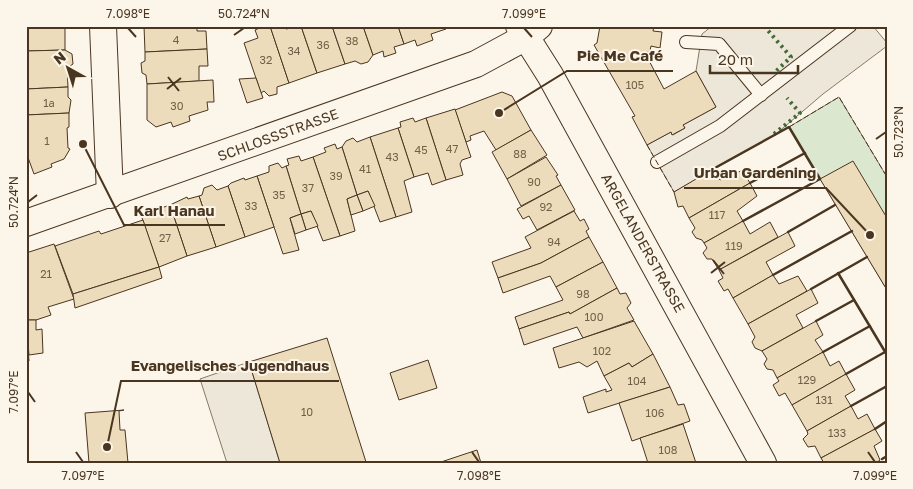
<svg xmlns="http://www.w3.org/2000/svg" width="913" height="489" font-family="'Golos Text',sans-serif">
	<rect width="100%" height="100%" fill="#fbf6e9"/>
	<polygon fill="#dce7d0" stroke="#887966" points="839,97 887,177 887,290 789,127"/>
	<g fill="#ede7d9" stroke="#887966">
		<polygon points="712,26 873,26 887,43 887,46 823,94 776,134 674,192 647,145 671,132 673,135 685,128 683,125 716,107 696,71 702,34"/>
		<polygon points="249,362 280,463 227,463 200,379"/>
	</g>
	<g fill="#ecdcbc" stroke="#4a3520">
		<polygon points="26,26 65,26 65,50 26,51"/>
		<polygon points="144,26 197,26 197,31 206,31 207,49 145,52"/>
		<polygon points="264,26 270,26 289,83 277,87 277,94 269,96 264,91 261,93 244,43 258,38 255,30"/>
		<polygon points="270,26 285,26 286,29 301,26 317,73 289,83"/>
		<polygon points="301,26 332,26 345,64 317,73"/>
		<polygon points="332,26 363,26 373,55 368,62 361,64 355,61 345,64"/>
		<polygon points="363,26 398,26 404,44 394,47 396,53 384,57 383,51 373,55"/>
		<polygon points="398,26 447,26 446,29 431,34 433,40 417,46 415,40 404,44"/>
		<polygon points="600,26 654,26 653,31 662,32 660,48 651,46 650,51 645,53 664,89 696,71 716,107 683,125 685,128 672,135 671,132 647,145 632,117 635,116 594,45 597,43"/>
		<polygon points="207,49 208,66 199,66 199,81 147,84 146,75 142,73 141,63 145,61 145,52"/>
		<polygon points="65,50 72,54 73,64 67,68 68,87 26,89 26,51"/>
		<polygon points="256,78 263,98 247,103 239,79"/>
		<polygon points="213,80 214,102 207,102 208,110 189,116 190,121 173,127 171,122 156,127 147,120 147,84"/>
		<polygon points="68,87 68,97 71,100 69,113 26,115 26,89"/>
		<polygon points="502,92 512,96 531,130 496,150 484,131 470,136 471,140 466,142 455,110"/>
		<polygon points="455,109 471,157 462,160 460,164 463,175 446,180 426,118"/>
		<polygon points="69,113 69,127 67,128 68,148 70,149 64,159 51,164 52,167 34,174 26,152 26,115"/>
		<polygon points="413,118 415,122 426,118 446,180 432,185 428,173 414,177 398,128 401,127 400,122"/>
		<polygon points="398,128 414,177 404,181 412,212 396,217 370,137"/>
		<polygon points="531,130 547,155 507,179 492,152"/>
		<polygon points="370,137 396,217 380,222 368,191 357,195 342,147 346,141 353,138 357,142"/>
		<polygon points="335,144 337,149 342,147 357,195 347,199 355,231 340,236 313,157 326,152 324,148"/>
		<polygon points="299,156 301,161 313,157 340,236 323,241 311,211 301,214 286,166 289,165 287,159"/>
		<polygon points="546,157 558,175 556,176 561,185 521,206 507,179"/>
		<polygon points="853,161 887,218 887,290 820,179"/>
		<polygon points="278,163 282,168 286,166 301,214 290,218 299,250 283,254 257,176 269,172 269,166"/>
		<polygon points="713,169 720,180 730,174 731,177 742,170 750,183 689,218 683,206 678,207 674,192"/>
		<polygon points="257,176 274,227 245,237 228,186 231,183 244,178 245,180"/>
		<polygon points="750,183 757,196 737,211 743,221 704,243 702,240 696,238 692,232 695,228 689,218"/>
		<polygon points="212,185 217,190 228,186 245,237 216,247 199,196 202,195 204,188"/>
		<polygon points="561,185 575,210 537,230 529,216 523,219 517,209"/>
		<polygon points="368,191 375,206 363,211 357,195"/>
		<polygon points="357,195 363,211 351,215 347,199"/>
		<polygon points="199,196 216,247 187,256 170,205 187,197 188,199"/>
		<polygon points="170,205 187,256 159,267 141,215"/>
		<polygon points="311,211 318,226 306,230 301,214"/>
		<polygon points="574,211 580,221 584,219 589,229 586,231 589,237 541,263 498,278 492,262 531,248 525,237"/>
		<polygon points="301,214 306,230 295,234 290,218"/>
		<polygon points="143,220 159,267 73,294 55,246 99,231 101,234"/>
		<polygon points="743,221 750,234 770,222 778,237 719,270 712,259 707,259 703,253 707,248 704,243"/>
		<polygon points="788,232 795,246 766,262 773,275 733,298 728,289 724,291 718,281 723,278 719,270"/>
		<polygon points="589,237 603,262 556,287 550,276 503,293 498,278 541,263"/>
		<polygon points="54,244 74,299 48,307 51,315 36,320 26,320 26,253"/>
		<polygon points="603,262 617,288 570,314 569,312 519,329 515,317 563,300 556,287"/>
		<polygon points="159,267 162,278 75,308 73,294"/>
		<polygon points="773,275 779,284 798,276 807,291 748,324 733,298"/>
		<polygon points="617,288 620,294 626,293 631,303 627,308 634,320 583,338 577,327 524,345 519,329 569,312 570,314"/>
		<polygon points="811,289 818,303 796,315 803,328 762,351 755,348 752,342 755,337 748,324"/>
		<polygon points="26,320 36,320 36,330 42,329 43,353 29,355"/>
		<polygon points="634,321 653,354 632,367 629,363 604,376 597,361 587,367 579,362 559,368 553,348"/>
		<polygon points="816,321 823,335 815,340 823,352 777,378 773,370 767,369 764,364 767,359 762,351"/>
		<polygon points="26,323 29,361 26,362"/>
		<polygon points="327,338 366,462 280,463 249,362"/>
		<polygon points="823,352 830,366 839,361 846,374 792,405 785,393 779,396 773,385 779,381 777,378"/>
		<polygon points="653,354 670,387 588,413 583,397 606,389 606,392 612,390 604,376 629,363 632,367"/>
		<polygon points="428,360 437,388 399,400 390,373"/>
		<polygon points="846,374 855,390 845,396 851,406 807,431 792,405"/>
		<polygon points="670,387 678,405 684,404 690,421 632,441 619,403"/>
		<polygon points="851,406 858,419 867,414 875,429 821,458 815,446 808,447 803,439 808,434 807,431"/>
		<polygon points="124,410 119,411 120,430 125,430 128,463 89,463 85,413"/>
		<polygon points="683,424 696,463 648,463 640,438"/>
		<polygon points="875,429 882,441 874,446 880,460 876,463 824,463 821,458"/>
		<polygon points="477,450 481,463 438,463"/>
	</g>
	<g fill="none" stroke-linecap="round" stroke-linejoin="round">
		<g stroke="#4a3520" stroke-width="14">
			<g id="lane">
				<polyline points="686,42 719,44 761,95"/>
				<polyline points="657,162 720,126 850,26"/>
			</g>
		</g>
		<g stroke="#4a3520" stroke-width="28">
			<g id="street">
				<polyline points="103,26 110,195"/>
				<polyline points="519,26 550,75 763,463"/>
				<polyline points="26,223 476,64 526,37 539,26"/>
			</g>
		</g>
		<use href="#lane" stroke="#fbf6e9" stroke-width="12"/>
		<use href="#street" stroke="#fbf6e9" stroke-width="26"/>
		<g stroke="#436837" stroke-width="4" stroke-dasharray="2.5 4" stroke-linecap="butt">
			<polyline points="764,26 791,57 774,73"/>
			<polyline points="774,134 800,113 787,98"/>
		</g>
		<g stroke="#4a3520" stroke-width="1" stroke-dasharray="6 2.5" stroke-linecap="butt">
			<polyline points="789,127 839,97 887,177"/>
			<polyline points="647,145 674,192"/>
		</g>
		<g stroke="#4a3520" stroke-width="2.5">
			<polyline points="713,169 789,127 820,179 743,221"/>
			<polyline points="750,183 805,153"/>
			<polyline points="788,232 835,205"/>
			<polyline points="838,273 887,355"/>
			<polyline points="773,275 852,231"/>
			<polyline points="811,289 867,257"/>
			<polyline points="816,321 854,300"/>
			<polyline points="823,352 870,326"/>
			<polyline points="846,374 885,352"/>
			<polyline points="851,406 887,386"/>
			<polyline points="875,429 887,421"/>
			<polyline points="882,459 887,456"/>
		</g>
	</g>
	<path fill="none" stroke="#4a3520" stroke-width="2" d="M128 28 136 37M524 28 532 37M234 35 244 28M168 77 179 91M167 89 181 78M876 139 886 132M28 202 37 195M713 260 724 274M711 273 725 262M28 392 35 402M76 452 83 462M472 452 479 462M868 452 875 462"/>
	<g text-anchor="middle" stroke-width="4" stroke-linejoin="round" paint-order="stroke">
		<g font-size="11" fill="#725f47">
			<text x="176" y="44">4</text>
			<text x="352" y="45">38</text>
			<text x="323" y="49">36</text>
			<text x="294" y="55">34</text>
			<text x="266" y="64">32</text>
			<text x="635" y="89">105</text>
			<text x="49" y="107">1a</text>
			<text x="177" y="110">30</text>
			<text x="47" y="145">1</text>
			<text x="452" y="153">47</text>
			<text x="421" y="154">45</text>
			<text x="520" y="158">88</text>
			<text x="392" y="161">43</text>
			<text x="365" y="173">41</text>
			<text x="336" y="180">39</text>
			<text x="534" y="186">90</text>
			<text x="308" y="192">37</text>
			<text x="279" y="199">35</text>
			<text x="251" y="210">33</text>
			<text x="546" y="211">92</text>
			<text x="717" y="219">117</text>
			<text x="165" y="242">27</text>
			<text x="554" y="246">94</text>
			<text x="734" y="250">119</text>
			<text x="46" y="278">21</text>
			<text x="583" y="298">98</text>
			<text x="594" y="321">100</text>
			<text x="602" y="355">102</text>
			<text x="807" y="384">129</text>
			<text x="637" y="385">104</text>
			<text x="824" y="404">131</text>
			<text x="307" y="416">10</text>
			<text x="655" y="417">106</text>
			<text x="837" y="437">133</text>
			<text x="668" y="454">108</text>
		</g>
		<g font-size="14" fill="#4a3520" stroke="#fbf6e9">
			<text transform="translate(278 135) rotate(-20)" y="5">SCHLOSSSTRASSE</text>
			<text transform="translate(643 243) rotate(61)" y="5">ARGELANDERSTRASSE</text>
		</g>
	</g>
	<path fill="none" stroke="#4a3520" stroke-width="2" d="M499 113L567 71H673M870 235L826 188H684M83 144L124 225H225M107 447L121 381H339"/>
	<g fill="#4a3520" stroke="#fbf6e9" stroke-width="2">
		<circle cx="499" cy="113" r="5"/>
		<circle cx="870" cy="235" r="5"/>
		<circle cx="83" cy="144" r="5"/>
		<circle cx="107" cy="447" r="5"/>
	</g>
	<g font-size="15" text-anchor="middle" font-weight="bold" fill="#4a3520" stroke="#fbf6e9" stroke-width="4" stroke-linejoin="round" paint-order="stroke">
		<text x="620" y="61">Pie Me Café</text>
		<text x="755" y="178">Urban Gardening</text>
		<text x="174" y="216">Karl Hanau</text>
		<text x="230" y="371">Evangelisches Jugendhaus</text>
	</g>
	<rect width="913" height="489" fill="none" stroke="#fbf6e9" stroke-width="55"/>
	<g transform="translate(68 68) rotate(321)" stroke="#fbf6e9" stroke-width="4" paint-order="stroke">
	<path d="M0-4L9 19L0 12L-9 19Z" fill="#4a3520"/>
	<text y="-8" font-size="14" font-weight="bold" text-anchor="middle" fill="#4a3520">N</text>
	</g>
	<path d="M710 65v8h88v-8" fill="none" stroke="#4a3520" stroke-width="2.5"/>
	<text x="718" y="65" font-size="15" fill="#4a3520" stroke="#fbf6e9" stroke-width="4" paint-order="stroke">20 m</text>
	<rect x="28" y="28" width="858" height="434" fill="none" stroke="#4a3520" stroke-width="2"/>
	<g font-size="12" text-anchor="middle" fill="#4a3520">
		<text x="128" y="18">7.098°E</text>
		<text x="244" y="18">50.724°N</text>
		<text x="524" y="18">7.099°E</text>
		<text transform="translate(899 132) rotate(-90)" y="4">50.723°N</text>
		<text transform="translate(14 202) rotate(-90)" y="4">50.724°N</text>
		<text transform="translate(14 392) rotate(-90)" y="4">7.097°E</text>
		<text x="83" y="480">7.097°E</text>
		<text x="479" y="480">7.098°E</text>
		<text x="875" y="480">7.099°E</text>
	</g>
</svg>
